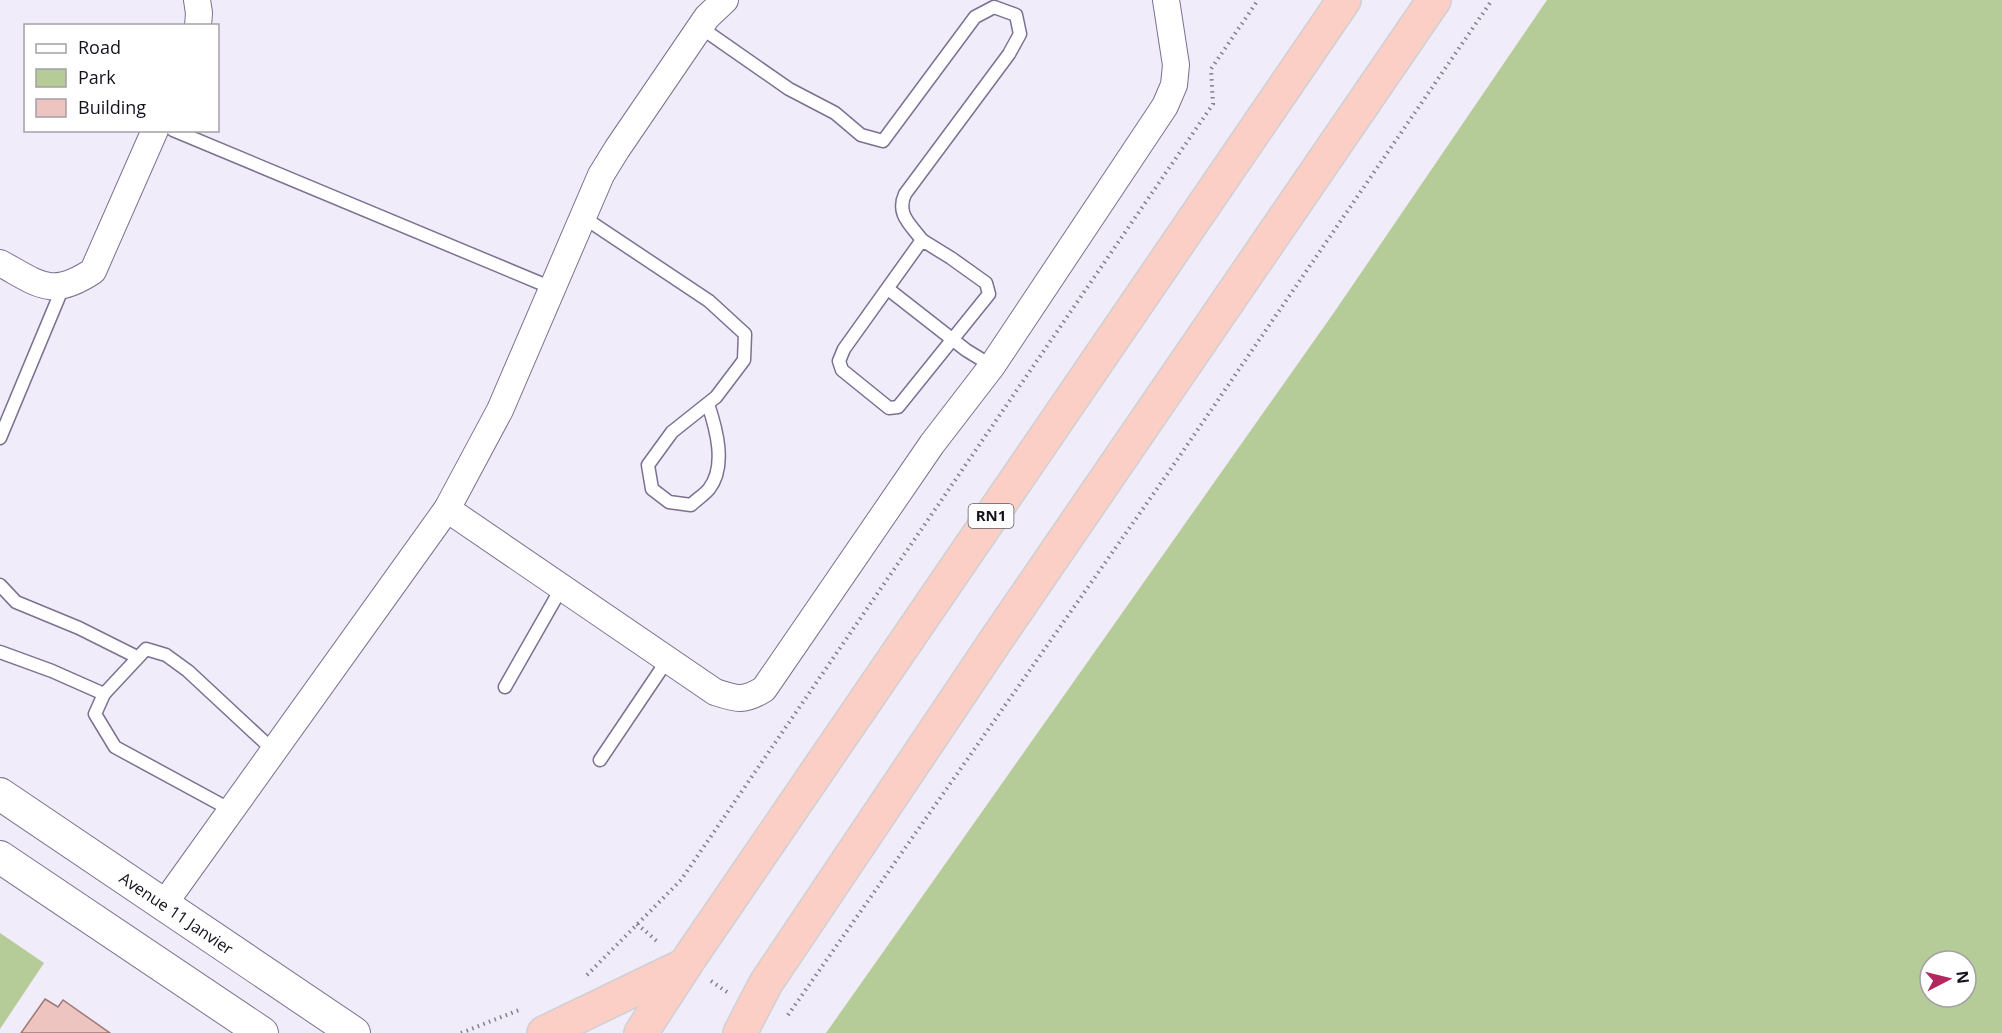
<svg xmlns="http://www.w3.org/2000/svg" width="2002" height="1033" font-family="'Open Sans',sans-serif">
	<rect width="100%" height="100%" fill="#f0ecfa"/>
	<g fill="#b5cc98" fill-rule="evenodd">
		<path d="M1547 0H2002V1033H826L1335 311ZM1930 961H1966V997H1930Z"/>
		<polygon points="0,933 44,963 0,1029"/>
	</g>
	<polygon fill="#eec4c1" stroke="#9f7875" stroke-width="1.5" points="45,999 58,1007 63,1000 110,1033 21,1033"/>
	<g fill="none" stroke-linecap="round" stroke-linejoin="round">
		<g stroke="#7b7190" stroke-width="15">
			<g id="service">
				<path d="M700 27 789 89 835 113 861 135 883 141 975 17 994 7 1016 15 1020 34 1009 54 905 194C896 214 910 224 922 240"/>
				<polyline points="173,130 552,288"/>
				<path d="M583 217 709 301 745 334 744 360 716 397 672 432 648 465 652 489 669 502 691 505C696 500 704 495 709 489 727 466 716 428 708 404"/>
				<polygon points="922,240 951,258 986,283 989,294 898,407 889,408 842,370 839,361 844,349"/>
				<polyline points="888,289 966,350 992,366"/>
				<polyline points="0,438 63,287"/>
				<polyline points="0,585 16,602 79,628 137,657"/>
				<polyline points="0,652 52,671 104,694"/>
				<polyline points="505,687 562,587"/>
				<polyline points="600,760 668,659"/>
				<polyline points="231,810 115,747 95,714 104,694 146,649 166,655 188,671 273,750"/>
			</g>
		</g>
		<g stroke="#7b7190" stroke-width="28">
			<g id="minor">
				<polyline points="197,0 199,13 198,26"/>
				<path d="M0 263C39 284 51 299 93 271L155 130"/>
				<path d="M447 509 715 692C736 699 744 702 764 689L932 444 992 366 1165 106 1174 85 1176 65 1166 0"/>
				<polyline points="164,904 447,509 500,410 601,175 617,149 707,17 725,0"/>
			</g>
		</g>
		<g stroke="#7b7190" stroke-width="34">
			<g id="tertiary">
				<path id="s1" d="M0 794 354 1033"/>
				<polyline points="0,857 262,1033"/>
			</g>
		</g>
		<g stroke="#d0d0d2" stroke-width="36">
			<g id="trunk">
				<polyline points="544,1033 685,965"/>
				<polyline points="641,1033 691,956 1344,0"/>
				<polyline points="740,1033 766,983 994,643 1434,0"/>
			</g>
		</g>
		<g stroke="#837f8c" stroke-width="4" stroke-dasharray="1.5 4.5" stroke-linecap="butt">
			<polyline points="637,924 659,943"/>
			<polyline points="587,975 681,880 1213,104 1211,69 1258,0"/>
			<polyline points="711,981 727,992"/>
			<polyline points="788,1015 1168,473 1492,0"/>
			<polyline points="461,1033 519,1010"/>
		</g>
		<use href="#service" stroke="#fff" stroke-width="12"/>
		<use href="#minor" stroke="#fff" stroke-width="26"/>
		<use href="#tertiary" stroke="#fff" stroke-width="32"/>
		<use href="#trunk" stroke="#fccfc6" stroke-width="33"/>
	</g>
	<g text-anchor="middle" stroke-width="4.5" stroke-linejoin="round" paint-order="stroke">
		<rect fill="#fff" stroke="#5c5962" stroke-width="1.5" x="968.5" y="504" width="45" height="24" rx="4.5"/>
		<g font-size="15" font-weight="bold" fill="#16121e">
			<text x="991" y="521">RN1</text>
		</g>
		<g font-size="16" fill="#16121e" stroke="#fff">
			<text dy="6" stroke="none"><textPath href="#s1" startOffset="213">Avenue 11 Janvier</textPath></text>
		</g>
	</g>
	<rect x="24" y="24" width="195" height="108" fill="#ffffff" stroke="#a2a0a5" stroke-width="1.5"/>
	<rect x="36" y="44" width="30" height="9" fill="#ffffff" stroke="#a2a0a5" stroke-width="1.5"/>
	<text x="78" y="54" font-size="18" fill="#16121e">Road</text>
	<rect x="36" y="69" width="30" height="18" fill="#b5cc98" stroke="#a2a0a5" stroke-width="1.5"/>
	<text x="78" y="84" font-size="18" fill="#16121e">Park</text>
	<rect x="36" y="99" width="30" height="18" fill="#eec4c1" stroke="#a2a0a5" stroke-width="1.5"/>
	<text x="78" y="114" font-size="18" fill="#16121e">Building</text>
	<g transform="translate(1948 979) rotate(83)"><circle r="28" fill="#ffffff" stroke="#a2a0a5" stroke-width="1.5"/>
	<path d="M0-4.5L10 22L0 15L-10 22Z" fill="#b3265e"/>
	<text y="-9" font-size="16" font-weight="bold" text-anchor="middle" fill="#16121e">N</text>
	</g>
</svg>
